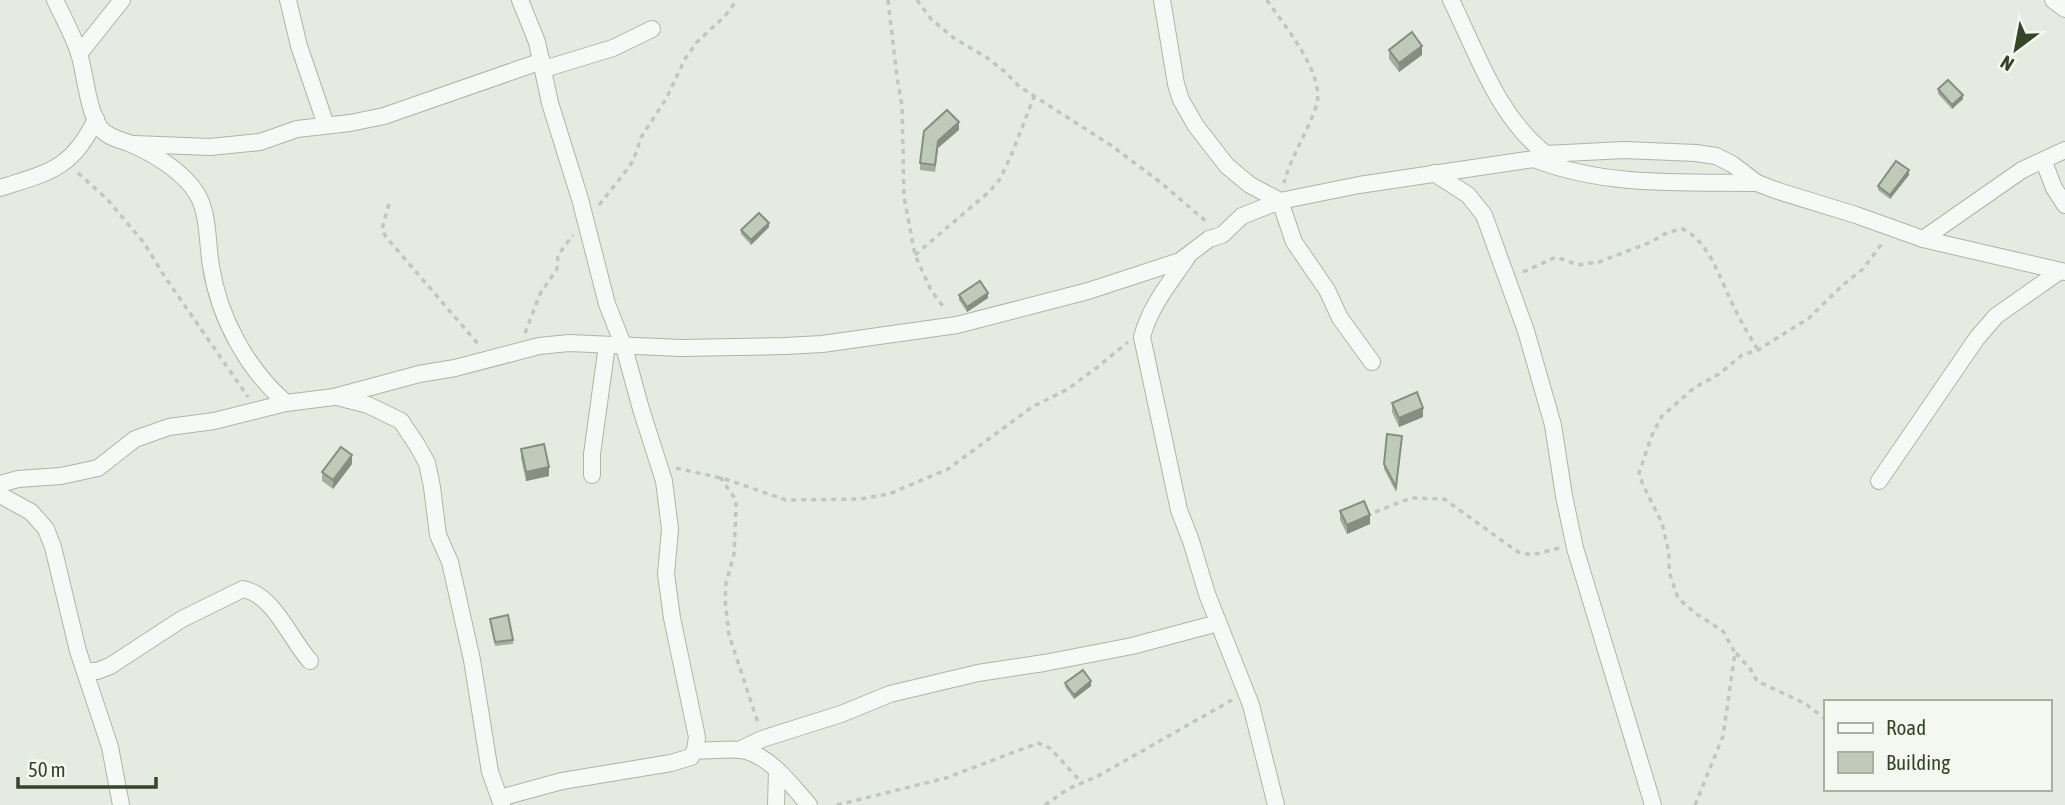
<svg xmlns="http://www.w3.org/2000/svg" width="2065" height="805" font-family="'Asap Condensed',sans-serif">
	<rect width="100%" height="100%" fill="#e6ebe1"/>
	<g fill="none" stroke-linecap="round" stroke-linejoin="round">
		<g stroke="#adb6a6" stroke-width="18">
			<g id="street">
				<path d="M55 0C63 17 73 35 79 53 85 73 88 113 101 129 108 137 120 140 129 143 153 153 184 172 197 194 209 214 207 243 211 266 219 318 247 369 286 403"/>
				<polyline points="288,0 299,46 326,125"/>
				<polyline points="1162,0 1176,84 1181,100 1196,126 1227,166 1250,185 1280,201 1359,185 1534,159 1546,154 1624,150 1696,153 1716,156 1732,164 1757,183 1778,191 1856,215 1923,239 2065,272"/>
				<path d="M1451 0C1477 53 1498 117 1546 154"/>
				<polyline points="2053,0 2065,9"/>
				<polyline points="79,54 122,0"/>
				<polyline points="544,69 613,48 652,29"/>
				<polyline points="134,144 210,147 260,142 297,129 350,123 384,116 542,61"/>
				<path d="M1534 159C1605 187 1682 182 1757 183"/>
				<polyline points="2044,162 2054,188 2065,205"/>
				<polyline points="1434,173 1468,195 1484,215 1526,331 1553,425 1564,496 1575,548 1653,805"/>
				<path d="M0 188C50 172 72 169 96 119"/>
				<polyline points="1923,239 2022,170 2065,150"/>
				<path d="M1188 256C1170 283 1150 306 1142 337L1179 510 1191 541 1207 594 1251 705 1276 805"/>
				<polyline points="337,397 368,405 401,421 417,445 427,463 432,487 438,535 450,562 472,660 490,772 502,805"/>
				<polyline points="592,475 592,454 607,345"/>
				<polyline points="1879,481 1977,338 1996,316 2060,271"/>
				<polyline points="0,484 18,479 61,476 98,468 135,439 169,427 214,421 286,403 334,397 419,374 455,368 539,346 569,343 681,348 785,346 822,344 957,325 1088,291 1180,261 1209,239 1222,235 1242,216 1280,201 1294,242 1327,290 1340,318 1372,362"/>
				<polyline points="0,495 31,512 46,529 53,547 78,651 110,747 121,805"/>
				<path d="M85 671H97L110 666 182 619 243 589C274 595 290 639 310 661"/>
				<path d="M695 750C712 752 730 747 746 751 772 758 791 785 809 805"/>
				<polyline points="739,750 762,739 841,714 890,694 978,673 1044,663 1132,646 1218,623"/>
				<polyline points="500,798 562,781 671,763 691,757 695,750 697,737 672,618 666,574 670,529 664,481 641,409 624,347 607,304 580,199 550,103 537,42 520,0"/>
				<polyline points="776,805 777,770"/>
			</g>
		</g>
		<g stroke="#c0c7bc" stroke-width="3.5" stroke-dasharray="5 5" stroke-linecap="butt">
			<polyline points="888,0 897,77 902,106 904,197 915,255 931,290 945,309"/>
			<polyline points="917,0 931,19 955,39 986,57 1004,71 1020,87 1112,146 1160,182 1208,223"/>
			<path d="M1267 0C1284 26 1327 75 1316 107 1307 133 1291 156 1284 183"/>
			<polyline points="78,173 107,199 144,243 165,277 248,397"/>
			<polyline points="389,204 382,229 386,237 479,345"/>
			<polyline points="599,205 630,166 637,151 640,139 666,99 685,59 697,42 725,16 737,0"/>
			<polyline points="915,255 990,191 1000,179 1011,156 1034,97"/>
			<path d="M1523 272 1556 257 1578 265 1599 262 1651 242 1668 232 1683 229C1709 242 1719 276 1731 301 1739 318 1748 334 1758 350"/>
			<polyline points="525,333 540,294 557,269 558,255 573,235"/>
			<polyline points="676,468 725,479 786,500 860,499 889,494 948,469 1032,407 1068,389 1099,366 1128,342"/>
			<polyline points="720,477 736,500 736,509 734,554 726,583 725,600 729,635 758,723"/>
			<polyline points="1375,512 1411,498 1444,499 1518,552 1532,555 1559,548"/>
			<polyline points="1736,653 1751,670 1757,681 1806,704 1825,719"/>
			<polyline points="837,805 946,778 1038,743 1050,748 1081,782"/>
			<polyline points="1045,805 1068,789 1098,776 1232,700"/>
			<polyline points="1695,805 1723,736 1735,653 1723,631 1695,613 1678,598 1669,572 1669,553 1662,523 1643,485 1639,473 1652,435 1662,416 1694,388 1719,374 1742,355 1758,350 1809,318 1844,284 1863,269 1883,242"/>
		</g>
		<use href="#street" stroke="#f6f9f5" stroke-width="16"/>
	</g>
	<g fill="#a4ae9e">
		<polygon points="1389,50 1422,55 1399,72 1389,59"/>
		<polygon points="1938,89 1963,99 1952,109 1938,94"/>
		<polygon points="959,130 938,148 935,172 920,170 920,163"/>
		<polygon points="1909,175 1890,199 1878,190 1878,186"/>
		<polygon points="769,227 751,245 741,234 741,230"/>
		<polygon points="959,295 988,298 967,312 959,300"/>
		<polygon points="1392,403 1423,417 1399,427 1392,412"/>
		<polygon points="1402,440 1396,492 1384,469 1384,464"/>
		<polygon points="521,449 549,476 526,481 521,458"/>
		<polygon points="352,464 333,489 322,481 322,472"/>
		<polygon points="1340,511 1370,524 1347,534 1340,520"/>
		<polygon points="490,619 513,640 513,644 495,646"/>
		<polygon points="1065,683 1091,686 1074,699 1065,687"/>
	</g>
	<g fill="#868d81">
		<polygon points="1422,46 1422,55 1399,72 1399,63"/>
		<polygon points="1963,95 1963,99 1952,109 1952,105"/>
		<polygon points="959,122 959,130 938,148 935,172 938,141"/>
		<polygon points="1909,170 1909,175 1890,199 1890,195"/>
		<polygon points="769,223 769,227 751,245 751,240"/>
		<polygon points="988,293 988,298 967,312 967,307"/>
		<polygon points="1423,408 1423,417 1399,427 1399,418"/>
		<polygon points="352,455 352,464 333,489 333,480"/>
		<polygon points="549,467 549,476 526,481 526,472"/>
		<polygon points="1370,515 1370,524 1347,534 1347,525"/>
		<polygon points="1091,681 1091,686 1074,699 1074,695"/>
	</g>
	<g fill="#bfcab8" stroke="#868d81" stroke-width="2">
		<polygon points="1412,32 1422,46 1399,63 1389,50"/>
		<polygon points="1948,80 1963,95 1952,105 1938,89"/>
		<polygon points="947,110 959,122 938,141 935,165 920,163 924,131"/>
		<polygon points="1896,161 1909,170 1890,195 1878,186"/>
		<polygon points="759,213 769,223 751,240 741,230"/>
		<polygon points="980,281 988,293 967,307 959,295"/>
		<polygon points="1417,392 1423,408 1399,418 1392,403"/>
		<polygon points="1387,434 1402,436 1396,487 1384,464"/>
		<polygon points="544,444 549,467 526,472 521,449"/>
		<polygon points="341,447 352,455 333,480 322,472"/>
		<polygon points="1364,501 1370,515 1347,525 1340,511"/>
		<polygon points="508,615 513,640 495,642 490,619"/>
		<polygon points="1083,670 1091,681 1074,695 1065,683"/>
	</g>
	<rect x="1824" y="700" width="228" height="91" fill="#f5f8f1" stroke="#a8b0a1" stroke-width="2"/>
	<rect x="1838" y="723" width="35" height="10" fill="#f6f9f5" stroke="#a8b0a1" stroke-width="2"/>
	<text x="1886" y="735" font-size="21" fill="#344528">Road</text>
	<rect x="1838" y="752" width="35" height="21" fill="#bfcab8" stroke="#a8b0a1" stroke-width="2"/>
	<text x="1886" y="770" font-size="21" fill="#344528">Building</text>
	<g transform="translate(2016 49) rotate(212)" stroke="#f5f8f1" stroke-width="5" paint-order="stroke">
	<path d="M0-5L12 26L0 18L-12 26Z" fill="#344528"/>
	<text y="-10" font-size="19" font-weight="bold" text-anchor="middle" fill="#344528">N</text>
	</g>
	<path d="M18 777v10h138v-10" fill="none" stroke="#344528" stroke-width="3.5"/>
	<text x="28" y="777" font-size="21" fill="#344528" stroke="#f5f8f1" stroke-width="5" paint-order="stroke">50 m</text>
</svg>
